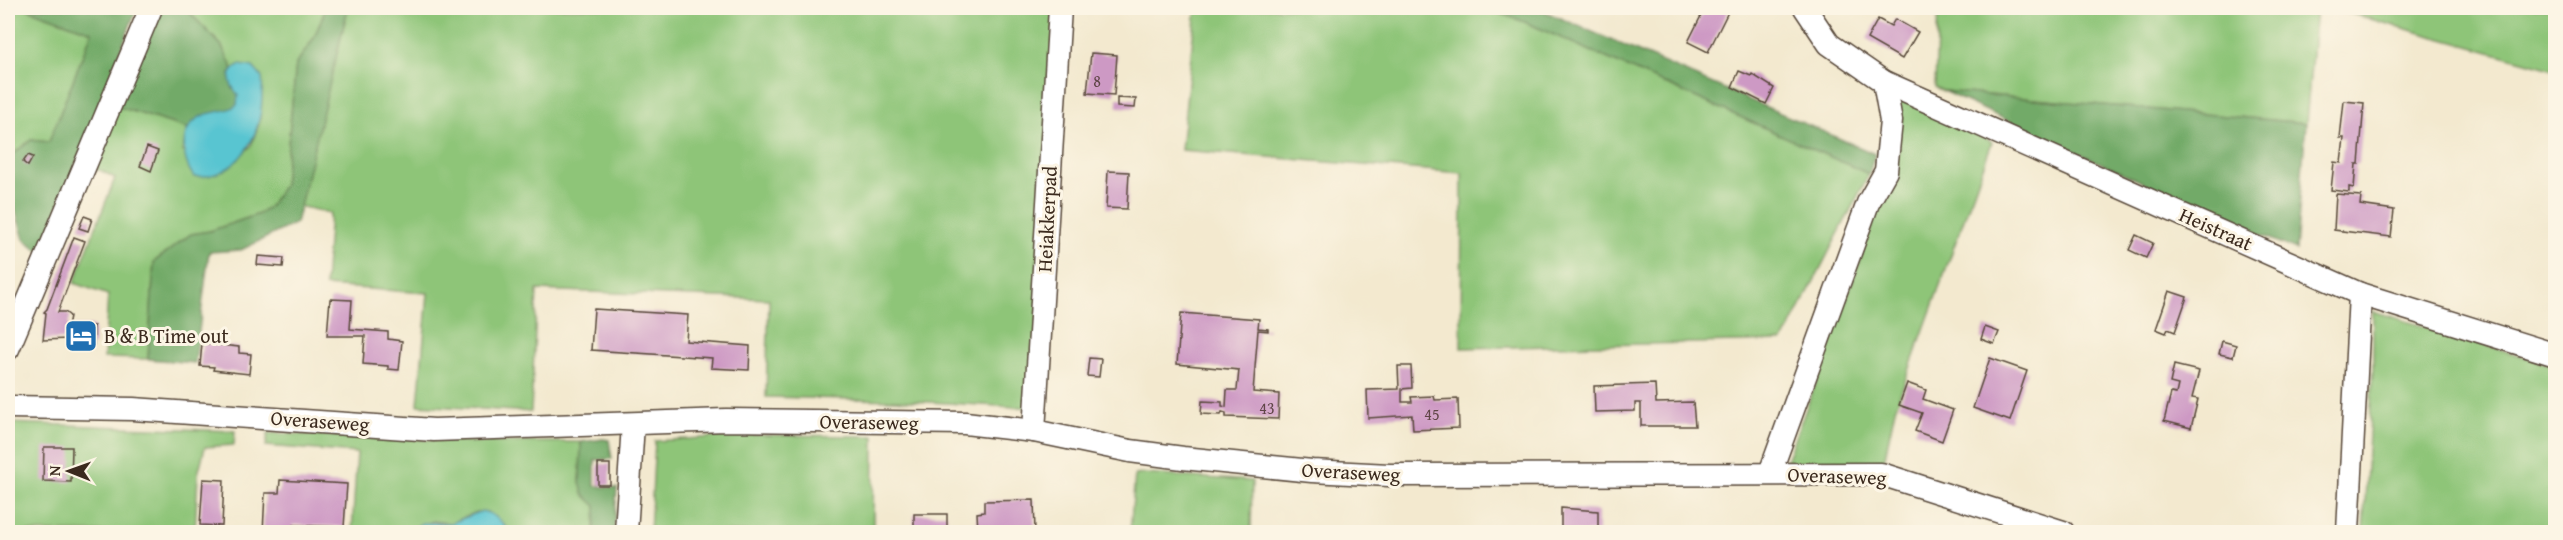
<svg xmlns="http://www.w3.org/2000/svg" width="2563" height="540" font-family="'Gentium Book Plus',serif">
	<rect width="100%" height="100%" fill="#fcf5e5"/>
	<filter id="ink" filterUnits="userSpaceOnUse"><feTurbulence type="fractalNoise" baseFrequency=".0167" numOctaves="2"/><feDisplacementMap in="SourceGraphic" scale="12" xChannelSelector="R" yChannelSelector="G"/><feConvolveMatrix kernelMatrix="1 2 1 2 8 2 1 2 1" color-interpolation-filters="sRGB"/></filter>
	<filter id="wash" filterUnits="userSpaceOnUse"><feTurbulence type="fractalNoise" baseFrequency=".008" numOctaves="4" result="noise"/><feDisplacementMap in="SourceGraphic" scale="24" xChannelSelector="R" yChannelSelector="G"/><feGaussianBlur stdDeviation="1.35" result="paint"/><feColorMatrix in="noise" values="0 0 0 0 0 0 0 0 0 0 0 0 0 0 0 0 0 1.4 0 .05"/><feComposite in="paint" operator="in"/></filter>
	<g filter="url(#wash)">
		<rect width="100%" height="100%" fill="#f3e9cf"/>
		<g fill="#8ec578" stroke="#64784b" stroke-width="1.5">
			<polygon points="8,8 25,8 92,32 49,142 31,140 8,158"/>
			<polygon points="185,8 326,8 314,38 296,64 284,185 270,206 259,214 210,231 191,234 154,262 148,359 104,358 108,295 74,283 115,178 100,170 94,170 113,105 189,129 182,151 226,168 251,146 261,118 240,65 233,69 221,45"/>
			<polygon points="348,8 1055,8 1033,408 894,400 766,397 769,299 537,290 531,412 418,405 428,293 325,286 330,213 298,206"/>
			<polygon points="1196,8 1484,8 1525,22 1869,174 1783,341 1461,348 1462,173 1181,150"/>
			<polygon points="1938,8 2316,8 2306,123 1943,91 1935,87"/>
			<polygon points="2330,8 2555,8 2555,70"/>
			<polygon points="1891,89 1992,142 1895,409 1883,466 1785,463 1828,352 1899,147"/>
			<polygon points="2373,311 2555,366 2555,532 2363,532 2373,369"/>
			<polygon points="8,423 235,431 234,445 205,447 198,474 195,532 8,532"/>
			<polygon points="268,433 478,442 581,442 580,482 596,506 595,532 508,532 505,526 488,512 477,512 451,523 432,521 407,532 352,532 357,453 266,446"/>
			<polygon points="748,435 874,436 873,532 650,532 655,441"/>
			<polygon points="1145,474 1252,481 1251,532 1130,532 1135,475"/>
		</g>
		<g fill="#72aa68" stroke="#566a43" stroke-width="1.5">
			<polygon points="25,8 105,8 115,11 116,8 137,8 41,253 24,239 14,206 8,197 8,158 31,140 49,142 92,32"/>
			<path d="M150 8H185L221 45 233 69 230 74 233 89 239 95 237 105C228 112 204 119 191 125L189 129 113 105Z"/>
			<polygon points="326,8 348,8 296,223 241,250 209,252 195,363 148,359 154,262 191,234 210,231 259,214 270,206 284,185 296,64 314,38"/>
			<polygon points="1484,8 1537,8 1875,154 1869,174 1525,22"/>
			<polygon points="1943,91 2306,123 2296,250 2225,220"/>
			<polygon points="603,439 609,440 612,459 595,460 595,486 617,488 614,532 595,532 596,506 583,494 580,482 581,442"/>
		</g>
		<g fill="#58c5d1" stroke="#4a7878" stroke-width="1.5">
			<path d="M240 65 253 67C255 70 260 74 262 78 263 83 262 91 262 97 261 137 238 178 194 177 181 159 178 127 202 116 214 110 226 113 237 105L238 95C229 84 225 73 240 65Z"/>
			<path d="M482 511C493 513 504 522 508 532H407L422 523H451Z"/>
		</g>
		<g id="blocks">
			<g fill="#cd99c4">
				<polygon points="1705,8 1730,8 1708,52 1688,42"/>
				<polygon points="1878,19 1891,26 1895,19 1918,32 1902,59 1867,39"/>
				<polygon points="1091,53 1117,55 1114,95 1087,93"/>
				<polygon points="1739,71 1751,76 1752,74 1774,88 1766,104 1732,87"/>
				<polygon points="1117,98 1136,99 1135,108 1117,107"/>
				<polygon points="2344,101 2364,103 2359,164 2356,164 2354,188 2349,187 2349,192 2331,190 2334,162 2341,163 2344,138 2340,138"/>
				<polygon points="147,147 158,151 151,171 140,166"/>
				<polygon points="28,155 33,157 28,166 23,162"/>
				<polygon points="1108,171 1129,172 1127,209 1106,208"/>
				<polygon points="2336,194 2361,196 2360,205 2394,210 2391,237 2334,230"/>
				<polygon points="84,216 92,219 88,231 79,228"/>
				<polygon points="2136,235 2153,243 2146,258 2129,250"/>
				<polygon points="74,237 85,241 58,312 65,312 70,316 68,326 94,326 94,345 68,345 68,339 43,340 46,313 44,312 47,309"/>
				<polygon points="258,256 284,258 283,267 257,265"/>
				<polygon points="2169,291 2187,297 2175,332 2168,329 2166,333 2156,329"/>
				<polygon points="330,299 352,300 350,329 388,332 388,339 402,341 399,370 388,369 388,366 363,364 365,336 327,336"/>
				<polygon points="594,309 688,315 686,341 750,346 749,370 711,368 712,358 591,350"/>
				<polygon points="1181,313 1259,319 1258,328 1268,329 1268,331 1258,330 1253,392 1279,394 1278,419 1226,417 1226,413 1222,412 1221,415 1201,414 1202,401 1222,402 1222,406 1226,407 1227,390 1237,390 1239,370 1177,364"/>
				<polygon points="1985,327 1999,332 1994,344 1981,339"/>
				<polygon points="2222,341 2236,345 2233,357 2219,354"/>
				<polygon points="202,343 239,347 239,353 251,354 249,374 213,370 214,367 200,366"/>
				<polygon points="1089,358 1101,359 1099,377 1087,376"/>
				<polygon points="1990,358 2027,371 2010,421 1973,408"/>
				<polygon points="2174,365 2199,371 2192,398 2198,399 2191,428 2164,421 2171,393 2176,394 2178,385 2170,383"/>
				<polygon points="1398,366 1411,366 1412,388 1402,389 1402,402 1412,402 1411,397 1434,396 1435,400 1458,399 1459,428 1413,430 1412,415 1368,418 1367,390 1399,389"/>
				<polygon points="1907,383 1926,390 1923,399 1953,410 1942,441 1915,431 1922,413 1899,405"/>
				<polygon points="1655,384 1656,403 1693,402 1695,426 1641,426 1641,403 1635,403 1635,411 1595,412 1594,386"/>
				<polygon points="44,447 72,447 71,482 43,481"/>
				<rect x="598" y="464" width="12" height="21"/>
				<polygon points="203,479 224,480 222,526 200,525"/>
				<polygon points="280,480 347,484 344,527 293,525 292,532 263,532 265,493 279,493"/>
				<polygon points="1034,500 1035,532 978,531 977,513 984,512 984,501"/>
				<polygon points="1561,508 1598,511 1598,532 1561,532"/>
				<rect x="914" y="514" width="33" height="18"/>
				<polygon points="1372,529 1372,532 1342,532 1342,530"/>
			</g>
		</g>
	</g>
	<g filter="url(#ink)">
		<use href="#blocks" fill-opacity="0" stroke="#574739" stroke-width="1.5"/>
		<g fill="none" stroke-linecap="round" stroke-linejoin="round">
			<g stroke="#574739" stroke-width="25">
				<g id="minor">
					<polyline points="1805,8 1829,44 1884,82 2360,294 2556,355"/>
					<polyline points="8,349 151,8"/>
					<polyline points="8,407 133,409 434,430 726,420 965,423 1034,431 1130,451 1183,458 1312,471 1389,475 1881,474 2063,532"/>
					<polyline points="1034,431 1060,8"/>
					<polyline points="1770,473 1868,203 1886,171 1891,121 1884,82"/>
					<polyline points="626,532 633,424"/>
					<polyline points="2348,532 2360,294"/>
				</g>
			</g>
			<use href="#minor" stroke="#fff" stroke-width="22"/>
		</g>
	</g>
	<defs>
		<g id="hotel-square" transform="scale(1.725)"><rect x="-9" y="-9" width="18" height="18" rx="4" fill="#1f6fb2" stroke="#fcf5e5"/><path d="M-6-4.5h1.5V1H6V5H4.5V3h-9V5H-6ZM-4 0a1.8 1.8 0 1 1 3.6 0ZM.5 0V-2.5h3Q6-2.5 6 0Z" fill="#fff"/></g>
	</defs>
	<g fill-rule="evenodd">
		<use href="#hotel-square" x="81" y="336"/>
	</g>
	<g text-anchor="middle" stroke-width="6" stroke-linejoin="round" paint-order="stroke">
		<g font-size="16" fill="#604648">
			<text x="1097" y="87">8</text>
			<text x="1267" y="414">43</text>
			<text x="1432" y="420">45</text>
		</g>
		<g font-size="20" fill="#3b2a1e" stroke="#fcf5e5">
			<text transform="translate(1047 219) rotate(-87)" y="7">Heiakkerpad</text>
			<text transform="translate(2216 229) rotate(24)" y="7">Heistraat</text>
			<text transform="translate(320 421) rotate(4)" y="7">Overaseweg</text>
			<text transform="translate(869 422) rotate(1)" y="7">Overaseweg</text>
			<text transform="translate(1351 472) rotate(3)" y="7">Overaseweg</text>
			<text transform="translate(1837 476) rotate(2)" y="7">Overaseweg</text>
		</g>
		<g font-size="20" fill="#3b2a1e" stroke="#fcf5e5" text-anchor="start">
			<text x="104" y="343">B &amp; B Time out</text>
		</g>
	</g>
	<rect width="2563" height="540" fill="none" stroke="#fcf5e5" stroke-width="30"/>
	<g transform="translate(69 471) rotate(271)" stroke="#fcf5e5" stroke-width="4.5" paint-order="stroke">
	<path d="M0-4.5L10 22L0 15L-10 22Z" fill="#3b2a1e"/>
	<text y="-9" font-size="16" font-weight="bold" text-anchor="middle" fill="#3b2a1e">N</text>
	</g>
</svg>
